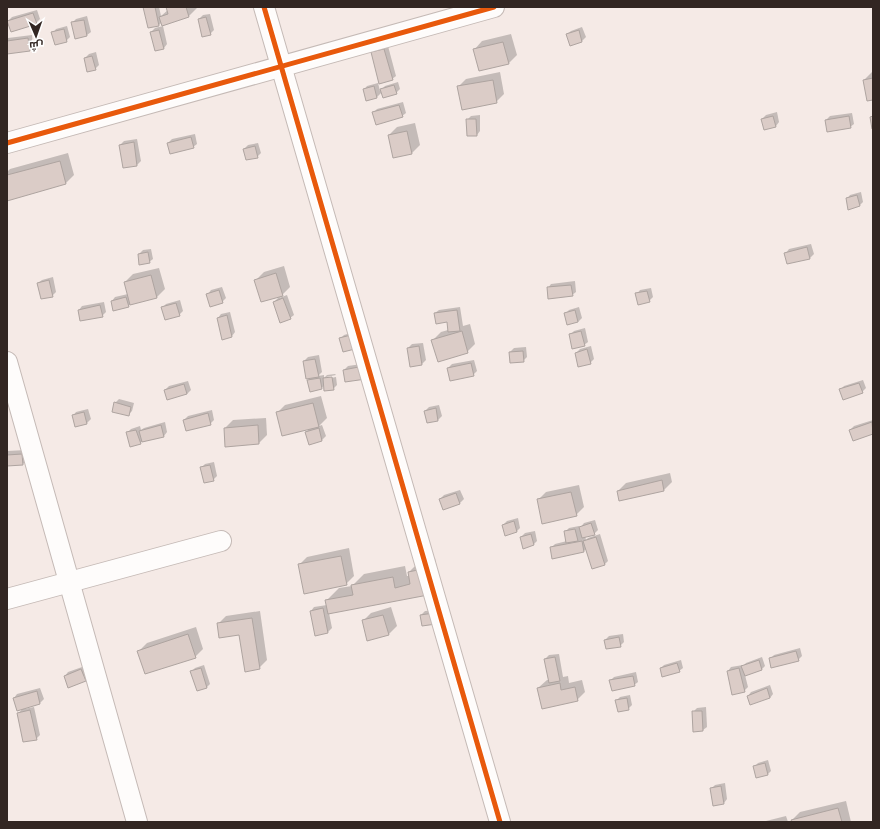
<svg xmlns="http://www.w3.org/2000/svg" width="880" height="829" font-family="'Sofia Sans Condensed',Cairo,sans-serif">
	<rect width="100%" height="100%" fill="#f5eae6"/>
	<g fill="#0003">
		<polygon points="144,7 159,7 161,16 168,10 167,7 197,8 189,16 163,24 163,26 162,22 159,25"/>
		<polygon points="37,10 40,19 36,23 8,21 12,17"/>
		<polygon points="210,14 214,30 210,34 199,19 203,15"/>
		<polygon points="87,16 91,32 87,35 76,38 72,23 76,19"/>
		<polygon points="67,26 70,37 66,41 53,33 56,29"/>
		<polygon points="163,26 167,44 164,48 151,32 155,28"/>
		<polygon points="582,27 586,37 582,41 571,45 567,34 571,31"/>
		<polygon points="511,34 517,55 509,63 474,50 482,41"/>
		<polygon points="32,35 33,46 29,50 7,53 8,38"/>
		<polygon points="388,46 396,76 392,79 372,53 376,49"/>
		<polygon points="96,52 99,65 95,69 85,58 89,54"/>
		<polygon points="500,72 504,94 496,102 458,87 466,79"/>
		<polygon points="872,72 873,72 873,99 864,80"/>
		<polygon points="398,82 400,89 396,93 382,92 377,97 366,100 364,90 367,86 378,83 380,91 385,86"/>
		<polygon points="403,102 406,113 402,116 373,113 377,109"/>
		<polygon points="777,112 779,122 776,126 762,119 766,115"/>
		<polygon points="852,113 854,124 850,127 826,120 830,116"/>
		<polygon points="480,115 480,131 477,135 467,120 471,116"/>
		<polygon points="415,123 420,145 412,153 389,135 397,127"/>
		<polygon points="195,134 197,144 193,147 168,143 172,139"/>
		<polygon points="137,139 141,161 137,165 120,145 124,141"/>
		<polygon points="258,143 261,153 257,157 244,149 248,145"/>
		<polygon points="68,153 74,175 66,183 8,199 7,172 10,169"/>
		<polygon points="861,192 863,202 859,206 847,199 850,195"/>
		<polygon points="811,244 814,254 810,258 788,263 786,253 789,249"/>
		<polygon points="151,249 153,259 149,262 139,254 143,250"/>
		<polygon points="284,266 290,287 279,298 287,295 294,315 290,318 274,302 281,295 256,280 264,272"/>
		<polygon points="159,268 165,289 157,297 131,303 128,307 112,301 115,297 128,294 125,282 133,274"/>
		<polygon points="53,277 56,292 52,296 38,283 42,280"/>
		<polygon points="575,281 576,292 572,295 548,288 551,284"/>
		<polygon points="222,287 226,298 222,302 208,294 211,290"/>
		<polygon points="651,288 653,297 649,301 637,294 640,290"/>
		<polygon points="180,300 183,311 179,315 162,308 166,304"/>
		<polygon points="104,302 106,312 102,316 79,310 82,306"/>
		<polygon points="460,307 463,326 470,324 475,344 467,352 433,340 441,332 448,330 448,321 435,313 439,310"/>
		<polygon points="579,307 582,318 578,322 565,314 569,310"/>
		<polygon points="230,312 235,332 232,336 218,318 221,314"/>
		<polygon points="585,328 588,342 584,345 570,335 574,331"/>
		<polygon points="358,331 362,343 340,339 344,335"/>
		<polygon points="423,343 426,360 422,364 408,348 412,344"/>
		<polygon points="591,346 594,359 590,363 576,353 580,349"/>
		<polygon points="526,347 527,357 523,361 510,352 514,348"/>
		<polygon points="319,355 322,372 318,376 324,375 324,378 327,375 335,374 336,375 326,377 326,379 336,377 337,385 333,389 324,385 322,388 308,381 312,377 304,361 308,357"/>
		<polygon points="474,360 477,371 473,375 448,368 452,364"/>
		<polygon points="368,363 366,378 344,370 348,366"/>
		<polygon points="863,380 866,388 862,392 840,390 844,386"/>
		<polygon points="188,381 191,390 187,394 165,390 169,386"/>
		<polygon points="7,385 9,406 7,407"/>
		<polygon points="321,396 327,418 319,426 322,425 326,436 322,440 309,443 306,432 310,428 277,413 285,405"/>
		<polygon points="119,399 134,403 132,411 128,415 115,403"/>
		<polygon points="439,405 442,416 438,420 427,422 425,411 429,407"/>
		<polygon points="88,409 91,419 87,423 75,426 73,416 76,412"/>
		<polygon points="212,410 214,420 210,424 184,420 188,416"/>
		<polygon points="266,418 267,435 259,443 226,445 225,428 233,420"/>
		<polygon points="873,420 873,433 854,439 850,430 854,426"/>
		<polygon points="165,422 167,432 164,436 142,442 140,443 127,433 131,429 140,426 141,430 144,428"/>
		<polygon points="26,450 27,460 23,464 7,465 7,451"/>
		<polygon points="214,462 217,476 213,480 202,467 205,464"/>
		<polygon points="670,473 672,482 664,490 620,500 618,491 626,483"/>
		<polygon points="579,485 584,507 576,515 538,500 546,492"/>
		<polygon points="460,490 464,499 460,503 443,508 440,499 444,495"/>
		<polygon points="518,518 520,528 517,531 503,525 507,521"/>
		<polygon points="595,520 598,530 594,534 585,536 586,540 588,538 600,534 608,561 604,565 587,548 584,551 551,548 555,544 567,541 565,532 569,528 579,526 580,528 584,523"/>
		<polygon points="535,531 537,541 533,545 521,537 525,533"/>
		<polygon points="349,548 354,576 346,584 299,565 307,557"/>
		<polygon points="435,558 440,582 329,613 332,628 328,632 316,634 311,611 314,607 327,605 326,601 339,588 352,586 364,574 405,566 407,576 410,576 409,572 421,560"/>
		<polygon points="391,607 397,626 389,634 363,621 371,613"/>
		<polygon points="438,610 439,619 421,615 425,611"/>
		<polygon points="260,611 267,660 259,668 240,634 218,624 226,616"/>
		<polygon points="196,627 203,649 195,657 139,651 147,643"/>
		<polygon points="623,634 624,642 620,646 605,640 609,636"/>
		<polygon points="800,648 802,656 798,660 770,659 774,655"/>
		<polygon points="559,654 563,677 568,676 569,683 582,680 585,692 577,700 538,688 547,680 549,680 545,659 549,655"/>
		<polygon points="762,657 765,666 762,669 745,675 748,687 744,691 728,671 731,667 743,665 743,666 746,663"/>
		<polygon points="681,660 683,668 679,671 661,668 664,665"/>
		<polygon points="204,665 210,684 206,688 192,671 195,668"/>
		<polygon points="85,666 89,676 85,680 65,676 68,672"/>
		<polygon points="636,672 638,682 634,685 610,681 614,677"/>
		<polygon points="770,685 773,694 770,698 748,696 751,692"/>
		<polygon points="40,688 44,699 40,703 24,708 24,709 34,707 40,735 36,739 18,714 23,708 17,710 14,698 17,694"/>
		<polygon points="630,695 632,705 628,709 616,701 620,697"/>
		<polygon points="706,707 707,727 703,730 694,731 693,712 697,708"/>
		<polygon points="768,760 771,771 768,774 754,767 758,763"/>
		<polygon points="725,783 727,799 724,803 711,789 715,785"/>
		<polygon points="846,801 851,822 793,822 792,820 800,812"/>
		<polygon points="786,816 788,822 765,822 766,821"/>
	</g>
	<g fill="#dbccc7" stroke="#aea4a0">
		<polygon points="143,7 155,7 159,26 148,28"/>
		<polygon points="166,7 186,7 189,17 162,26 159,17 168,14"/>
		<polygon points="33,13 37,24 11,32 7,21"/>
		<polygon points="206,17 211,35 202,37 198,19"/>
		<polygon points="84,20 87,36 75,39 71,22"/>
		<polygon points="64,29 67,42 55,45 51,32"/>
		<polygon points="159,30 164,49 155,51 150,32"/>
		<polygon points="579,30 582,42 570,46 566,34"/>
		<polygon points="28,38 30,51 7,54 7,41"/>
		<polygon points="503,42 509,64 479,71 473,49"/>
		<polygon points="384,49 393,80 379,84 371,52"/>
		<polygon points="92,56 96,70 87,72 84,58"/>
		<polygon points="873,78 873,100 867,101 863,80"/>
		<polygon points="493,80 497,103 462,110 457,86"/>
		<polygon points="394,85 397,94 383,98 380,89"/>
		<polygon points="374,86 377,98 366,101 363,89"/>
		<polygon points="399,105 403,117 376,125 372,112"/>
		<polygon points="773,116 776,127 764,130 761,119"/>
		<polygon points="849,116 851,128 827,132 825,120"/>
		<polygon points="873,116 873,129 872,129 870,117"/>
		<polygon points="466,119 476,119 477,136 467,136"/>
		<polygon points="407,131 412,154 393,158 388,135"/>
		<polygon points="191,137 194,148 170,154 167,143"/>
		<polygon points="134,142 137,166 123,168 119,145"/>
		<polygon points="255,146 258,158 246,160 243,149"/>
		<polygon points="60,161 66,184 7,201 7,175"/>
		<polygon points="857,195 860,206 848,210 846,198"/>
		<polygon points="807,247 810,259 787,264 784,253"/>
		<polygon points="148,252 150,263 139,265 138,254"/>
		<polygon points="276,273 283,296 261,302 254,280"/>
		<polygon points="151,275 157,298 130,305 124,282"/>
		<polygon points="49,280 53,297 41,299 37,283"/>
		<polygon points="571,285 573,296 548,299 547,287"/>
		<polygon points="219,290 223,303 210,307 206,294"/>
		<polygon points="647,291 650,302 638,305 635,293"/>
		<polygon points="126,297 129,307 113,311 111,301"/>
		<polygon points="283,298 291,319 280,323 273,302"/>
		<polygon points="176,303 180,316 165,320 161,307"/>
		<polygon points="100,305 103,317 80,321 78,310"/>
		<polygon points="457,310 460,331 448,332 447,322 436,324 434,313"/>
		<polygon points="575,310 578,322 567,325 564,313"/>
		<polygon points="227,315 232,337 222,340 217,318"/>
		<polygon points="462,331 468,353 438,362 431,340"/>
		<polygon points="581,331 585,346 572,349 569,334"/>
		<polygon points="355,334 359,348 343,352 339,338"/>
		<polygon points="419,346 422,365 410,367 407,348"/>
		<polygon points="587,349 591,364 578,367 575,353"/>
		<polygon points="523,351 524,362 510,363 509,352"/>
		<polygon points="315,359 319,377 306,379 303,361"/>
		<polygon points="471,363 474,376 450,381 447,368"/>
		<polygon points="364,366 366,379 345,382 343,370"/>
		<polygon points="332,377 334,390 324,391 323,378"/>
		<polygon points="320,378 322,389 310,392 307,380"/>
		<polygon points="859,383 863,393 843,400 839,389"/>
		<polygon points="184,384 187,394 167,400 164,390"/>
		<polygon points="114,402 131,407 129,416 112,412"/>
		<polygon points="313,403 319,427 282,436 276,412"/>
		<polygon points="436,408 438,421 427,423 424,411"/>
		<polygon points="84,412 87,424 75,427 72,415"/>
		<polygon points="208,413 211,425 186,431 183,420"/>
		<polygon points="872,422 873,434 853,441 849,430"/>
		<polygon points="161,425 164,437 142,442 139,431"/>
		<polygon points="258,425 259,444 225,447 224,428"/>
		<polygon points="319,428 322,441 309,445 305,432"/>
		<polygon points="136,430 141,444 130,447 126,432"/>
		<polygon points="22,454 23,465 7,466 7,455"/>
		<polygon points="210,465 214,481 204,483 200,467"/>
		<polygon points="662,480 664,491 619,501 617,491"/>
		<polygon points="571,492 577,516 542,524 537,499"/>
		<polygon points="456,493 460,504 443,510 439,499"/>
		<polygon points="514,521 517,532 505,536 502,525"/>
		<polygon points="591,523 595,535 582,538 579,527"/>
		<polygon points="575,529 578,541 566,543 564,531"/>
		<polygon points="531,534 534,545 523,549 520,537"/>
		<polygon points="596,537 605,565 592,569 583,541"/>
		<polygon points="582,541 584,552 552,559 550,547"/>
		<polygon points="341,556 347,585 304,594 298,564"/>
		<polygon points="423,569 428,595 328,614 325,600 353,595 351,585 393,577 395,588 410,584 408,572"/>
		<polygon points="323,608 328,633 315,636 310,611"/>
		<polygon points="434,613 436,624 422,626 420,615"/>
		<polygon points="383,615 389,635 367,641 362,620"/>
		<polygon points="252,618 260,669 245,672 239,635 219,638 217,623"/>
		<polygon points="188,634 196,658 145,674 137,651"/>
		<polygon points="619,637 621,647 606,649 604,640"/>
		<polygon points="796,651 799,661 771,668 769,658"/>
		<polygon points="555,657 560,681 549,683 544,659"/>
		<polygon points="759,660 762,670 745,676 741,666"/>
		<polygon points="677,663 680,672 662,677 660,668"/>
		<polygon points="201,668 207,688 197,691 190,671"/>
		<polygon points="739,668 745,692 732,695 727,671"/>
		<polygon points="81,669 86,681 68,688 64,676"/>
		<polygon points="633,676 635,686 612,691 609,680"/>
		<polygon points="560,683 561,690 575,687 578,701 542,709 537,688"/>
		<polygon points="767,688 770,698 750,705 747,696"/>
		<polygon points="37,691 40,704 17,711 13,698"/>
		<polygon points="627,698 629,710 618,712 615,700"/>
		<polygon points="30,710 37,740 23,742 17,713"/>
		<polygon points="692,711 702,711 703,731 693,732"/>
		<polygon points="765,763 768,775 756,778 753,766"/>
		<polygon points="721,786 724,804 713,806 710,788"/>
		<polygon points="838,808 842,822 792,822 791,820"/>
	</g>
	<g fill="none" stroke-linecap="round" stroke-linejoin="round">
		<g stroke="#c5bab6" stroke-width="22">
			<g id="street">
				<polyline points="264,7 500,822"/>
				<polyline points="7,143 494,7"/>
				<polyline points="7,362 137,822"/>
				<polyline points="7,599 221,541"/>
			</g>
		</g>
		<use href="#street" stroke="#fefcfb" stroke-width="20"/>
		<g stroke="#fff" stroke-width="8">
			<g id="cycleway">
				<polyline points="264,7 500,822"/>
				<polyline points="7,143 494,7"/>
			</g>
		</g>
		<use href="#cycleway" stroke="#e8590c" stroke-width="5"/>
	</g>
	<rect width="880" height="829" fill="none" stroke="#322622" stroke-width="16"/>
	<g transform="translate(36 36) rotate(178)" stroke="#ffffff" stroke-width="3" paint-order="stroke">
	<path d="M0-3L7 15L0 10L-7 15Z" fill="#322622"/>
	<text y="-6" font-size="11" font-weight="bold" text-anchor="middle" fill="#322622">ش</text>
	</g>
</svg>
